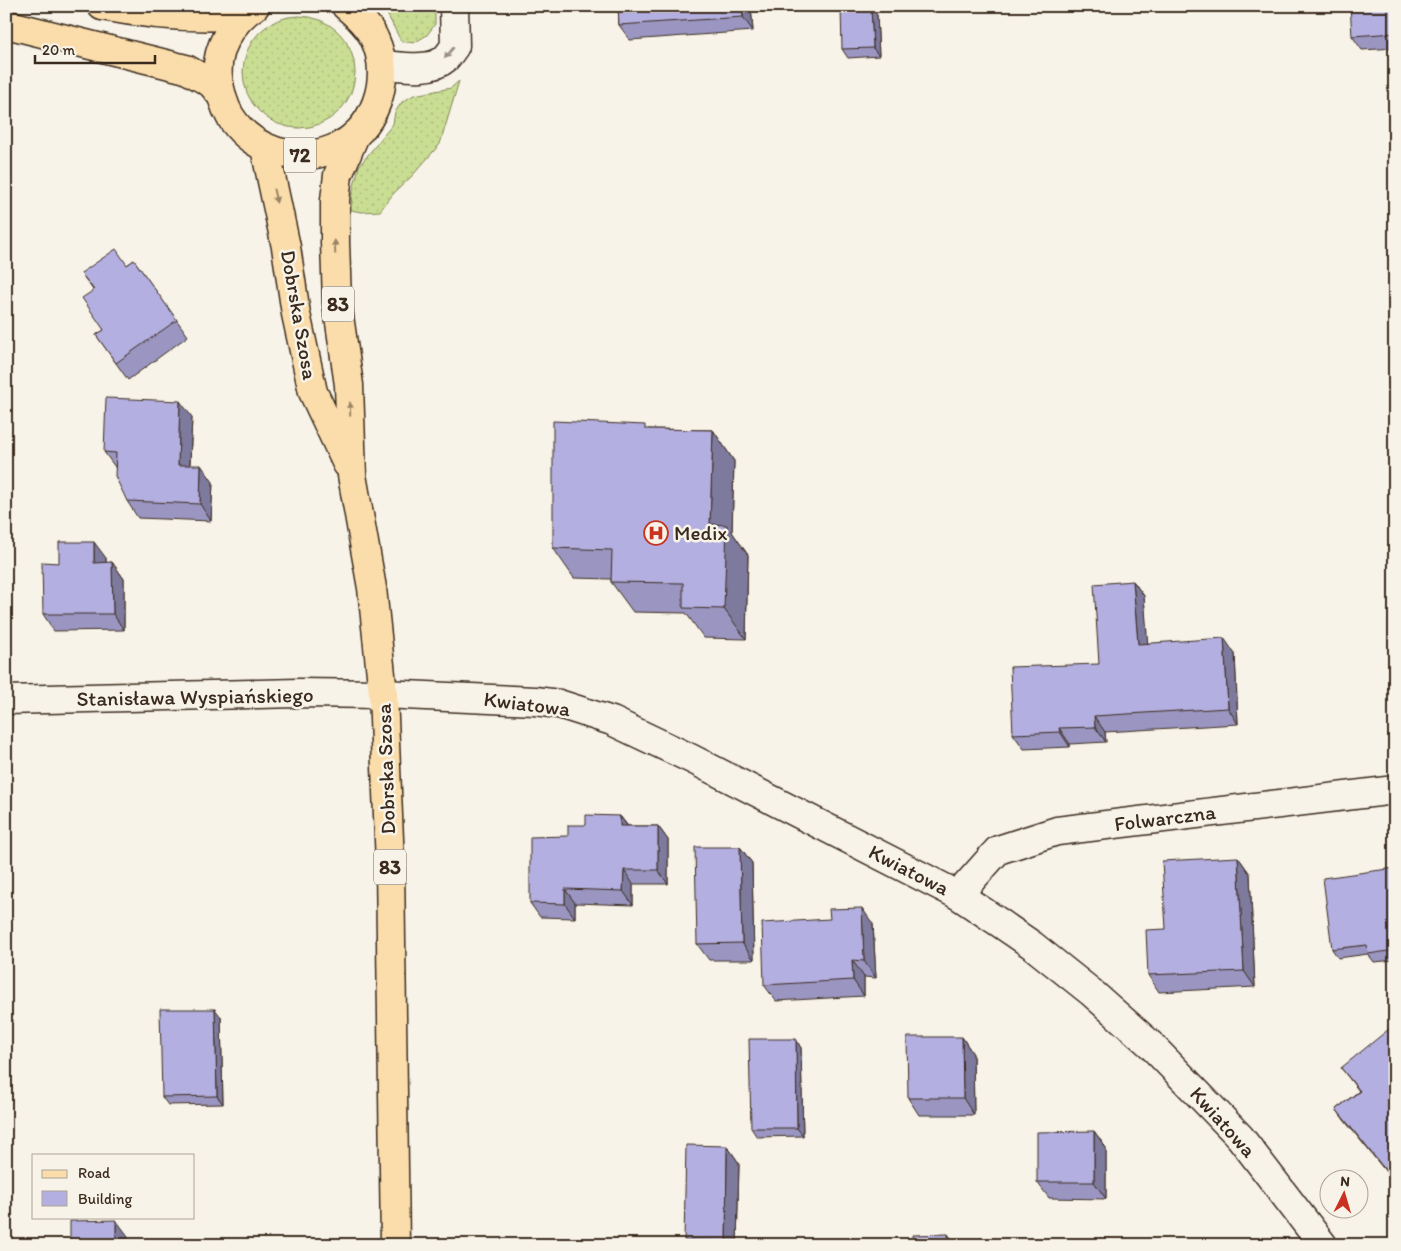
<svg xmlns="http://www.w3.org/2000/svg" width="1401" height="1251" font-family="Itim,sans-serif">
	<defs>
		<pattern id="grass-dots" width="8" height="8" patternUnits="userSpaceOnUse" patternTransform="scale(1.25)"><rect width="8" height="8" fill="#c9de93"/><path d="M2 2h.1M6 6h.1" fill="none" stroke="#aebf7e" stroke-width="1.8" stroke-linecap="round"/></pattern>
	</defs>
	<rect width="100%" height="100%" fill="#f7f3e8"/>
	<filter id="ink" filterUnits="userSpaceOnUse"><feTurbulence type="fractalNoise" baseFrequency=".02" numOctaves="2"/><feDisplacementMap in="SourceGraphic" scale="10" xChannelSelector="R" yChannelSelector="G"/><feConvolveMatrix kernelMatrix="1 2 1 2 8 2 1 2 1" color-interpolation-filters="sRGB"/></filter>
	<g filter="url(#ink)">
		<g fill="url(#grass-dots)" stroke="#828458">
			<polygon points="383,6 435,6 435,24 427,35 414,43 401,41"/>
			<circle cx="299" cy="72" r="56"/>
			<polygon points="459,81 440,144 412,176 393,194 380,211 361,212 351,210 352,194 359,166 393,124 395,112 402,102 414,95 451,88"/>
		</g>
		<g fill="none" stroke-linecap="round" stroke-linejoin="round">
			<g stroke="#3b2a1e" stroke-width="31">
				<g id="street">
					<path d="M382 65C401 66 430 72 445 59 449 55 452 50 455 46L454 6"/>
					<polyline points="6,700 298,693 383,694 535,701 559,704 612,721 692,759 958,895 1000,923 1032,945 1091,992 1151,1045 1240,1137 1323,1245"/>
					<polyline points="958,895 998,850 1057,831 1395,790"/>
				</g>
			</g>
			<g stroke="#3b2a1e" stroke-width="31">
				<g id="primary">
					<path d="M102 6C149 15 195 19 243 15"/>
					<path d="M255 6C232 20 215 50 218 77 220 91 223 104 230 116 252 151 296 164 333 149 375 132 393 79 375 40 369 26 358 16 346 6"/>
					<polyline points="6,24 186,69 211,83 220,94"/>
					<polyline points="355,135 338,175 335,200 335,242 337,302 349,385 352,475 372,588 383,694 390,864 395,1245"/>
					<polyline points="265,148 286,247 296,314 313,392 347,464"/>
				</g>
			</g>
			<use href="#street" stroke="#f7f3e8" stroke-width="28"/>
			<use href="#primary" stroke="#faddab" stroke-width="28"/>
		</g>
		<g fill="#9a96c1" stroke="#3b2a1e">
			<polygon points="618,6 751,6 753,31 630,40 619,25"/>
			<polygon points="1395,6 1395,48 1362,50 1352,36"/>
			<polygon points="871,7 877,15 879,56 848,58 842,49"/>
			<polygon points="134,260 188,336 128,380 96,335 104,330 93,290 81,273 127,265"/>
			<polygon points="192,417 190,465 213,482 211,521 138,518 127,501 115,467 104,452"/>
			<polygon points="648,429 713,430 734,461 732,532 748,555 746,639 704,638 686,613 633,612 611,582 611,579 574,578 553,548"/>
			<polygon points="106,558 106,563 112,562 124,579 124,630 54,631 43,614 59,563"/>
			<polygon points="1133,581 1144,596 1147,643 1235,654 1238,724 1105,732 1106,742 1070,744 1070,747 1024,749 1013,734 1099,664"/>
			<polygon points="620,816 628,826 658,826 668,840 668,884 633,884 633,905 575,903 575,918 540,917 530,903 568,836 586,825"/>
			<polygon points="740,847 752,863 754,960 709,960 697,944"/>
			<polygon points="1238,857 1250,874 1255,987 1159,992 1148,975 1166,929"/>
			<polygon points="1395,868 1395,960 1374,962 1368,954 1338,958 1332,949"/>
			<polygon points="873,924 876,978 864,977 864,996 776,1001 764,985"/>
			<polygon points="221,1017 223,1104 168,1105 162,1097"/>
			<polygon points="962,1037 973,1054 974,1115 919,1115 908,1098"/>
			<polygon points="1395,1037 1395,1183 1344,1120 1336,1109 1359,1091 1341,1068"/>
			<polygon points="796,1039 801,1048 803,1136 757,1137 751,1128"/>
			<polygon points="1094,1131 1106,1148 1106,1199 1049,1198 1037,1182"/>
			<polygon points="727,1146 739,1163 737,1245 688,1245 684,1240"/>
		</g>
		<g fill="#7d7a9d" stroke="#3b2a1e">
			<polygon points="742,6 751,6 753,31 743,17"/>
			<polygon points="871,7 877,15 879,56 873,48"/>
			<polygon points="180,401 192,417 189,481 178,465"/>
			<polygon points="713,430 734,461 732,532 748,555 746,639 724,609 710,524"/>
			<polygon points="201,465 213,482 211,521 200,504"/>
			<polygon points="94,542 106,558 106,579 94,563"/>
			<polygon points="112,562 124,579 124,630 113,614"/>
			<polygon points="1133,581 1144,596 1149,659 1138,644"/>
			<polygon points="1224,638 1235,654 1238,724 1228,708"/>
			<polygon points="1094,716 1105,732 1106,742 1095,727"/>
			<polygon points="1059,728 1070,744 1070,747 1060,732"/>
			<polygon points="620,816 630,830 620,826"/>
			<polygon points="658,826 668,840 668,884 658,870"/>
			<polygon points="740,847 752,863 754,960 742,943"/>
			<polygon points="1238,857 1250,874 1255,987 1244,971"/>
			<polygon points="624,870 633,884 633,905 623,891"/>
			<polygon points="565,889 575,903 575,918 565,904"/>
			<polygon points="862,908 873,924 876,978 864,961"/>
			<polygon points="852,960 864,977 864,996 853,980"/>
			<polygon points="215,1009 221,1017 223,1104 217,1096"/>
			<polygon points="962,1037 973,1054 974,1115 963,1098"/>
			<polygon points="796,1039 801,1048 803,1136 797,1128"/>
			<polygon points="1094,1131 1106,1148 1106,1199 1094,1182"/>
			<polygon points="727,1146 739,1163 737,1245 728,1245 726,1241"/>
			<polygon points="116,1220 128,1236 128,1245 116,1245"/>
			<polygon points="948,1234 954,1242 954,1245 949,1245"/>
		</g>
		<g fill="#b3afe0" stroke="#3b2a1e">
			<polygon points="618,6 742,6 743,17 619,25"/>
			<polygon points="1350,6 1395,6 1395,33 1352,36"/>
			<polygon points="871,7 873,48 842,49 841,9"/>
			<polygon points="116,249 127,265 134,260 177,320 116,363 96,335 104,330 82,298 94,290 81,273"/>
			<polygon points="106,398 180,401 178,465 201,465 200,504 127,501 115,476 116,453 104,452"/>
			<polygon points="553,421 645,425 645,429 713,430 710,524 727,525 724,609 683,608 683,583 611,582 612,550 553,548"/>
			<polygon points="59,542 94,542 94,563 112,562 113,614 43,614 42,562 59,563"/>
			<polygon points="1133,581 1138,644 1224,638 1228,708 1094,716 1095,727 1059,728 1060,732 1013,734 1010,667 1099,664 1094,584"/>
			<polygon points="586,815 620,816 620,826 658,826 658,870 624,870 623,891 565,889 565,904 530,903 530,837 568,836 568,825 586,825"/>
			<polygon points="695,847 740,847 742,943 697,944"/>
			<polygon points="1238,857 1244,971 1148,975 1146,930 1166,929 1162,861"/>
			<polygon points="1395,868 1395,950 1368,954 1367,945 1332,949 1323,878"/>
			<polygon points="862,908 864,961 852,960 853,980 764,985 762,923 830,919 829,909"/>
			<polygon points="160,1009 215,1009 217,1096 162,1097"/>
			<polygon points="1389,1029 1395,1037 1395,1182 1336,1109 1360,1091 1341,1068"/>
			<polygon points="907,1037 962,1037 963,1098 908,1098"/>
			<polygon points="749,1039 796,1039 797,1128 751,1128"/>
			<polygon points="1094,1131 1094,1182 1037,1182 1037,1132"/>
			<polygon points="686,1145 727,1146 726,1241 684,1240"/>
			<polygon points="116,1220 116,1245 70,1245 70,1221"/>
			<polygon points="948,1234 949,1245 913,1245 912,1235"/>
		</g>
		<defs><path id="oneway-solid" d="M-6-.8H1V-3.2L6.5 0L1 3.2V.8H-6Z" transform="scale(1.25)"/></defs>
		<use fill="#998e83" href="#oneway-solid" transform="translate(449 53) rotate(130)"/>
		<g fill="#9a8464">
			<use href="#oneway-solid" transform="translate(275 196) rotate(78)"/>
			<use href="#oneway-solid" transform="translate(335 247) rotate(-92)"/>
			<use href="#oneway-solid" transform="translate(350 409) rotate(-92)"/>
		</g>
	</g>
	<defs>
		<g id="hospital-ring" transform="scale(1.25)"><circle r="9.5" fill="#f7f3e8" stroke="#c8321e" stroke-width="1.5"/><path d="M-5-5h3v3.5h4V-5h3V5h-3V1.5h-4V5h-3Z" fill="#c8321e"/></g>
	</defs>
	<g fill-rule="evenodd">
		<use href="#hospital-ring" x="656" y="533"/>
	</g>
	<g text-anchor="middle" stroke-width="5" stroke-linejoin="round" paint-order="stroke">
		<g fill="#f7f3e8" stroke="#73665b" stroke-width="1">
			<rect x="284" y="137.5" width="32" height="35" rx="4"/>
			<rect x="322" y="286.5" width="32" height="35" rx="4"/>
			<rect x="374" y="849.5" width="32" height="35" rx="4"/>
		</g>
		<g font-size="20" font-weight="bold" fill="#3b2a1e">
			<text x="300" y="162">72</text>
			<text x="338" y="311">83</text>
			<text x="390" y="874">83</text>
		</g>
		<g font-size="21" fill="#3b2a1e" stroke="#f7f3e8">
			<text transform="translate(299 315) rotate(80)" y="7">Dobrska Szosa</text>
			<text transform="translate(195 697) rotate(-1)" y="7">Stanisława Wyspiańskiego</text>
			<text transform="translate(527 704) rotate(7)" y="7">Kwiatowa</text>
			<text transform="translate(386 769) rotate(-92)" y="7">Dobrska Szosa</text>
			<text transform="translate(1165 818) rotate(-7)" y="7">Folwarczna</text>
			<text transform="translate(909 870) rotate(27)" y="7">Kwiatowa</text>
			<text transform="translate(1223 1122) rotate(48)" y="7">Kwiatowa</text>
		</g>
		<g font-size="21" fill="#3b2a1e" stroke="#f7f3e8" text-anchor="start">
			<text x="674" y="540">Medix</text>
		</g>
	</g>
	<rect width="1401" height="1251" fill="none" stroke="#f7f3e8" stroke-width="25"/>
	<rect x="12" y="12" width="1376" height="1226" fill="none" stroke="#3b2a1e" stroke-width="2" filter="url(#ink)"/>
	<rect x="32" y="1154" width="162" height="65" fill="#f7f3e8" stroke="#aca397"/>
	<rect x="42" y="1170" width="25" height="8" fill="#faddab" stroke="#aca397"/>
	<text x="78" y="1178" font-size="15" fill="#3b2a1e">Road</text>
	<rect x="42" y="1191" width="25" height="15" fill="#b3afe0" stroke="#aca397"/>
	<text x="78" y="1204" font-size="15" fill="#3b2a1e">Building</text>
	<g transform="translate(1344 1194) rotate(5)"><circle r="24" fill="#f7f3e8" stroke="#aca397"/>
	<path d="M0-4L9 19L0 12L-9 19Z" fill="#c8321e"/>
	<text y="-8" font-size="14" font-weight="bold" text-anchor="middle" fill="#3b2a1e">N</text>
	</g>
	<path d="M35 55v8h120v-8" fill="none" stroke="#3b2a1e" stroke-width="2.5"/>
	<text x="42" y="55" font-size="15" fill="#3b2a1e" stroke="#f7f3e8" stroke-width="4" paint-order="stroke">20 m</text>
</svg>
